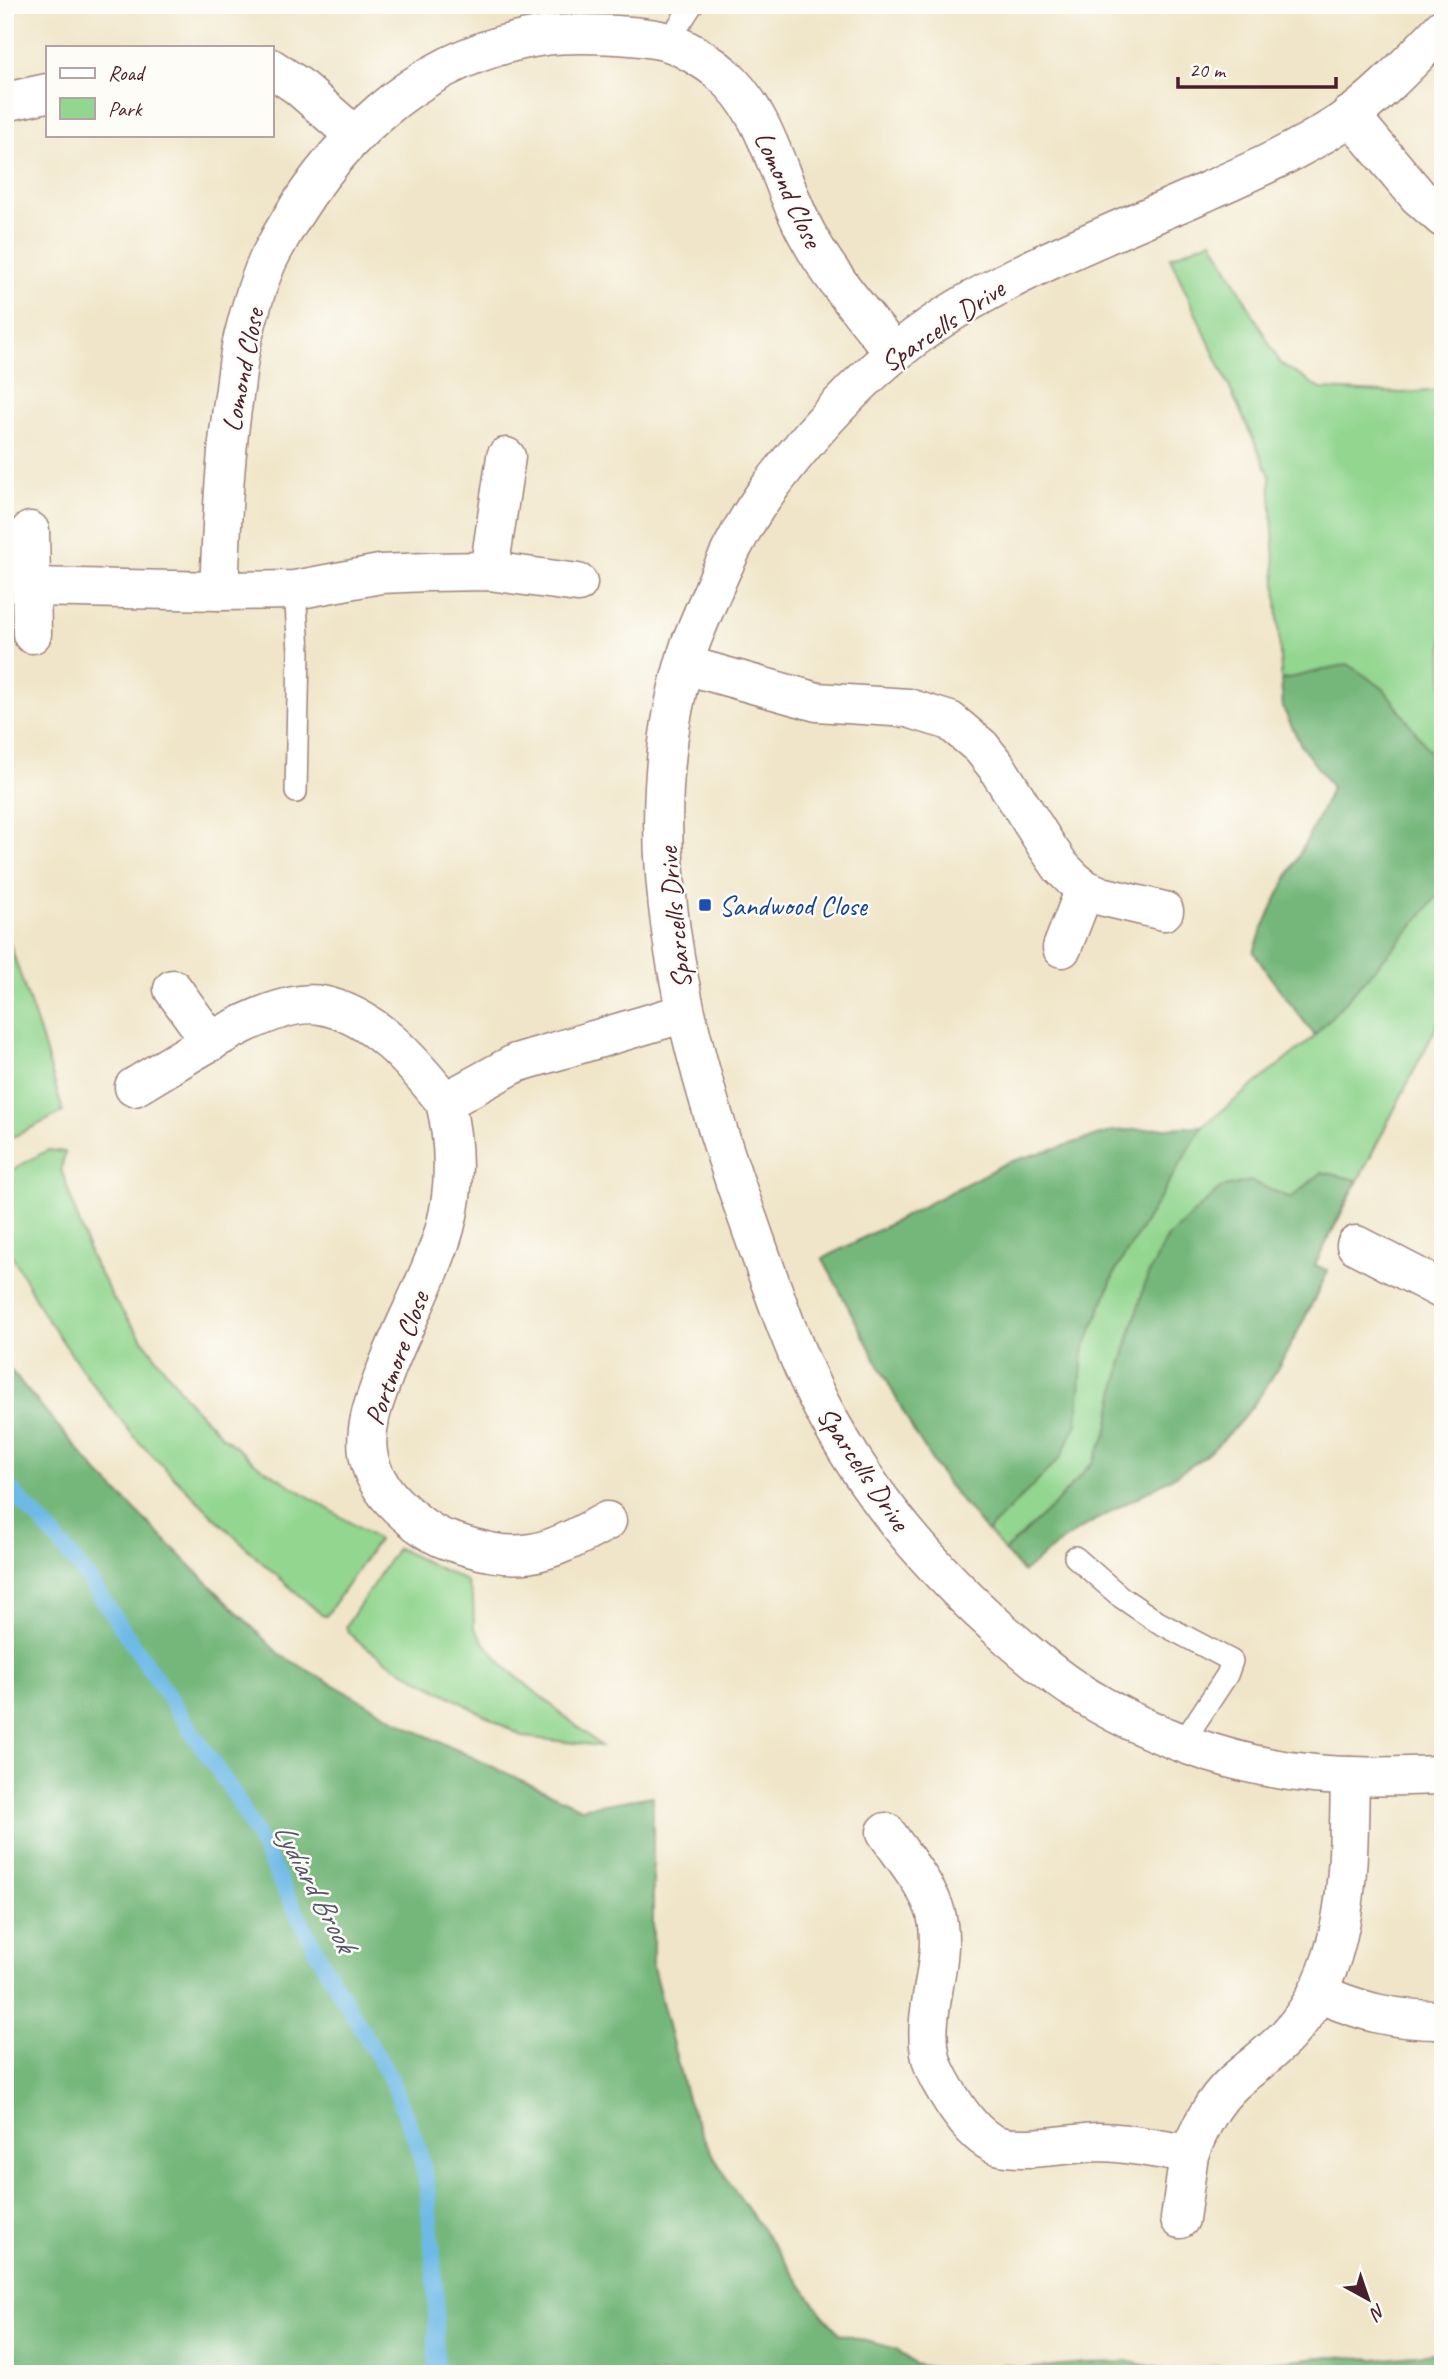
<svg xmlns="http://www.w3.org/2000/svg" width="1448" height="2379" font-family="Caveat,sans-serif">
	<rect width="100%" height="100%" fill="#fdfcf7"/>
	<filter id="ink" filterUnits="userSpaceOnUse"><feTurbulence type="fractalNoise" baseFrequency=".0143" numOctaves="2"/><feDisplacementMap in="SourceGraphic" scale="14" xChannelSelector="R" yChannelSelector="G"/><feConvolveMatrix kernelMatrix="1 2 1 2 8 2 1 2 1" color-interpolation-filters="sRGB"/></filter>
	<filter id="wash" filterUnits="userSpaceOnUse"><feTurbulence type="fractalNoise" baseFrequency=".00686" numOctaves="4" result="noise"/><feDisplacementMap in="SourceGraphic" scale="28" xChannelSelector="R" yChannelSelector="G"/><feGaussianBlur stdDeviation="1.57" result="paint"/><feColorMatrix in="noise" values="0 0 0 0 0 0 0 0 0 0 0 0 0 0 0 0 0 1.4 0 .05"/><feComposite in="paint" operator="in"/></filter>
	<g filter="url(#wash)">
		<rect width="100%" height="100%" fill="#f0e5c8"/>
		<g fill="#92d68f" stroke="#6e7a5d" stroke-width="2">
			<path d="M1212 240 1280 363 1321 389 1402 393 1443 390V1014L1315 1265 1328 1271C1295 1338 1258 1420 1195 1463 1157 1489 1113 1508 1074 1533 1056 1544 1040 1559 1023 1572L945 1482 913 1430 823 1259 1006 1163 1114 1131 1203 1126 1315 1036 1268 974 1254 952C1274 894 1309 843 1332 787L1302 747 1283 708 1270 476 1170 257Z"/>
			<polygon points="5,930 41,1036 63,1112 5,1141"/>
			<polygon points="48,1150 65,1152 61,1169 91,1258 116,1303 189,1402 222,1436 258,1465 378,1540 326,1616 322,1615 258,1559 210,1513 136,1439 88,1378 43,1313 5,1243 5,1174"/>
			<polygon points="397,1548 466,1581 473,1598 474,1627 483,1641 505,1667 601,1746 524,1737 398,1668 357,1641 349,1633 346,1626"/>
		</g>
		<g fill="#75b77a" stroke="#606b52" stroke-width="2">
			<path d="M1348 664 1384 689 1443 769V889L1413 926 1315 1035 1268 974 1254 952C1274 894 1309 844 1332 787L1302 747 1283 708 1281 680Z"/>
			<polygon points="1203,1126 1115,1272 1083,1352 1077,1424 1060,1458 987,1532 946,1482 913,1430 823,1259 1006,1163 1114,1131"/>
			<path d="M1322 1172 1357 1180 1315 1265 1328 1271C1295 1338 1258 1420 1195 1463 1157 1489 1113 1508 1074 1533 1056 1544 1040 1559 1023 1572L1004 1551 1053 1506 1093 1462 1107 1433 1120 1369 1147 1277 1167 1238 1221 1188 1250 1181 1291 1198Z"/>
			<polygon points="5,1364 98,1473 279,1654 414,1730 581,1808 653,1796 653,1967 687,2099 703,2137 729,2182 822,2314 840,2334 897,2349 914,2364 962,2374 822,2374 811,2363 800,2374 5,2374"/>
			<polygon points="1443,2352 1443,2374 978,2374 1004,2364 1021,2369 1084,2363 1132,2362 1170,2371 1332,2356 1376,2359"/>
		</g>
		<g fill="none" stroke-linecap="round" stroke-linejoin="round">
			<polyline stroke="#6ebae7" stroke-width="16" points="5,1484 51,1532 91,1582 236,1797 326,1969 391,2079 418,2146 427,2184 436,2295 436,2374"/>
		</g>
	</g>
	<g filter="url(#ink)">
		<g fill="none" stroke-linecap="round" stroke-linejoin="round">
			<g stroke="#9d827a" stroke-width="24">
				<g id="lane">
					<polyline points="668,42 692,5"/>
					<polyline points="295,590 299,651 296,792"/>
					<polyline points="1075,1557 1121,1597 1156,1621 1232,1661 1227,1675 1183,1742"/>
				</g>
			</g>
			<g stroke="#9d827a" stroke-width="41">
				<g id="street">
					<path d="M1443 28C1411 61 1377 98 1339 124 1296 152 1248 173 1201 194 1119 230 1034 263 957 309 879 356 818 422 764 495 742 526 724 562 710 597 703 613 696 629 690 645 629 829 682 1035 745 1211 768 1275 789 1342 820 1403 867 1494 935 1574 1013 1641 1032 1657 1052 1675 1074 1689 1144 1734 1230 1766 1314 1774 1357 1778 1400 1776 1443 1775"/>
					<polyline points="271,68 298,86 354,135"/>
					<polyline points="5,102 47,93"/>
					<polyline points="1350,115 1418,196 1443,218"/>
					<polyline points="30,531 32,634"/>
					<polyline points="489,571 506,457"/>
					<path d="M31 587 219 591C222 524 224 456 235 389 237 371 239 352 244 334 250 310 258 281 269 258 326 147 416 54 545 36 573 32 640 34 668 42 682 46 710 63 721 73 769 114 778 181 807 234 830 277 864 315 894 353"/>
					<polyline points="219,591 295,590 380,574 428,572 489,571 578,583"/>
					<polyline points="685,665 817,702 908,708 950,721 981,747 996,766 1046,845 1061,867 1073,879 1085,889 1101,896 1164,911"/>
					<polyline points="1062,948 1085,889"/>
					<polyline points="173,989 211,1042"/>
					<path d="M134 1087C178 1062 271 996 321 1005 374 1015 413 1062 445 1102"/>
					<polyline points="1356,1245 1443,1290"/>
					<path d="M607 1521C541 1557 520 1565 447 1540 428 1533 413 1520 399 1507 383 1492 371 1474 368 1453 364 1424 376 1397 386 1370 404 1323 431 1276 445 1228 456 1188 455 1142 445 1102L516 1063 685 1013"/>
					<path d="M886 1832C902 1856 929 1887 936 1914 948 1962 920 2010 931 2058 935 2075 946 2091 955 2105 965 2120 980 2139 997 2145 1022 2153 1071 2143 1099 2142 1129 2142 1159 2150 1189 2154 1200 2128 1212 2102 1234 2082 1251 2067 1271 2053 1287 2036 1352 1967 1348 1865 1350 1776"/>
					<path d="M1317 1993C1364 2012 1391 2020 1443 2020"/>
					<polyline points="1180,2219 1189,2154"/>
				</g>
			</g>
			<use href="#lane" stroke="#fff" stroke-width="21"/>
			<use href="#street" stroke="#fff" stroke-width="38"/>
		</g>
	</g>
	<rect fill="#1a4fb4" stroke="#fdfcf7" stroke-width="2.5" x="698" y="898" width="14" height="14" rx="3.5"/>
	<g text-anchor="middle" stroke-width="5" stroke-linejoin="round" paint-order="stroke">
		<g font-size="28" fill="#4a1f2b" stroke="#fdfcf7">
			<text transform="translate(789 189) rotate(65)" y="10">Lomond Close</text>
			<text transform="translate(942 325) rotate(-34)" y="10">Sparcells Drive</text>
			<text transform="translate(242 370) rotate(-79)" y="10">Lomond Close</text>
			<text transform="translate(674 918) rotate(-96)" y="10">Sparcells Drive</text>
			<text transform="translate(396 1358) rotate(-70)" y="10">Portmore Close</text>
			<text transform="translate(864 1468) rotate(56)" y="10">Sparcells Drive</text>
		</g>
		<g font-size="28" fill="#164399" stroke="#fdfcf7" text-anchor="start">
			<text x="719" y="915">Sandwood Close</text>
		</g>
		<g font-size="30" font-style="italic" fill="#57556d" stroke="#fdfcf7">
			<text transform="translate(315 1887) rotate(62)" y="10">Lydiard Brook</text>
		</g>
	</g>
	<rect width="1448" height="2379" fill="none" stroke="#fdfcf7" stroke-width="28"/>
	<rect x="46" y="46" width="228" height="91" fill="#fdfcf7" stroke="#b5a4a5" stroke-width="2"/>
	<rect x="60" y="68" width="35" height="10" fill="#ffffff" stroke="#b5a4a5" stroke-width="2"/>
	<text x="108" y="80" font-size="21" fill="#4a1f2b">Road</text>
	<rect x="60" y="98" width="35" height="21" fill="#92d68f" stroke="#b5a4a5" stroke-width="2"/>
	<text x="108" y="116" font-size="21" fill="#4a1f2b">Park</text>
	<g transform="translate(1368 2299) rotate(140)" stroke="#fdfcf7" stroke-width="5" paint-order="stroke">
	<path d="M0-5L12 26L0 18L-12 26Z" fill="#4a1f2b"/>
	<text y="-10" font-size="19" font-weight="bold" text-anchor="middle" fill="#4a1f2b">N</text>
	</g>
	<path d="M1178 77v10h158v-10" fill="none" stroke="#4a1f2b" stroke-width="3.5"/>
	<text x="1189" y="77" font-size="21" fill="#4a1f2b" stroke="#fdfcf7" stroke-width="5" paint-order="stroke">20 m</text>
</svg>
